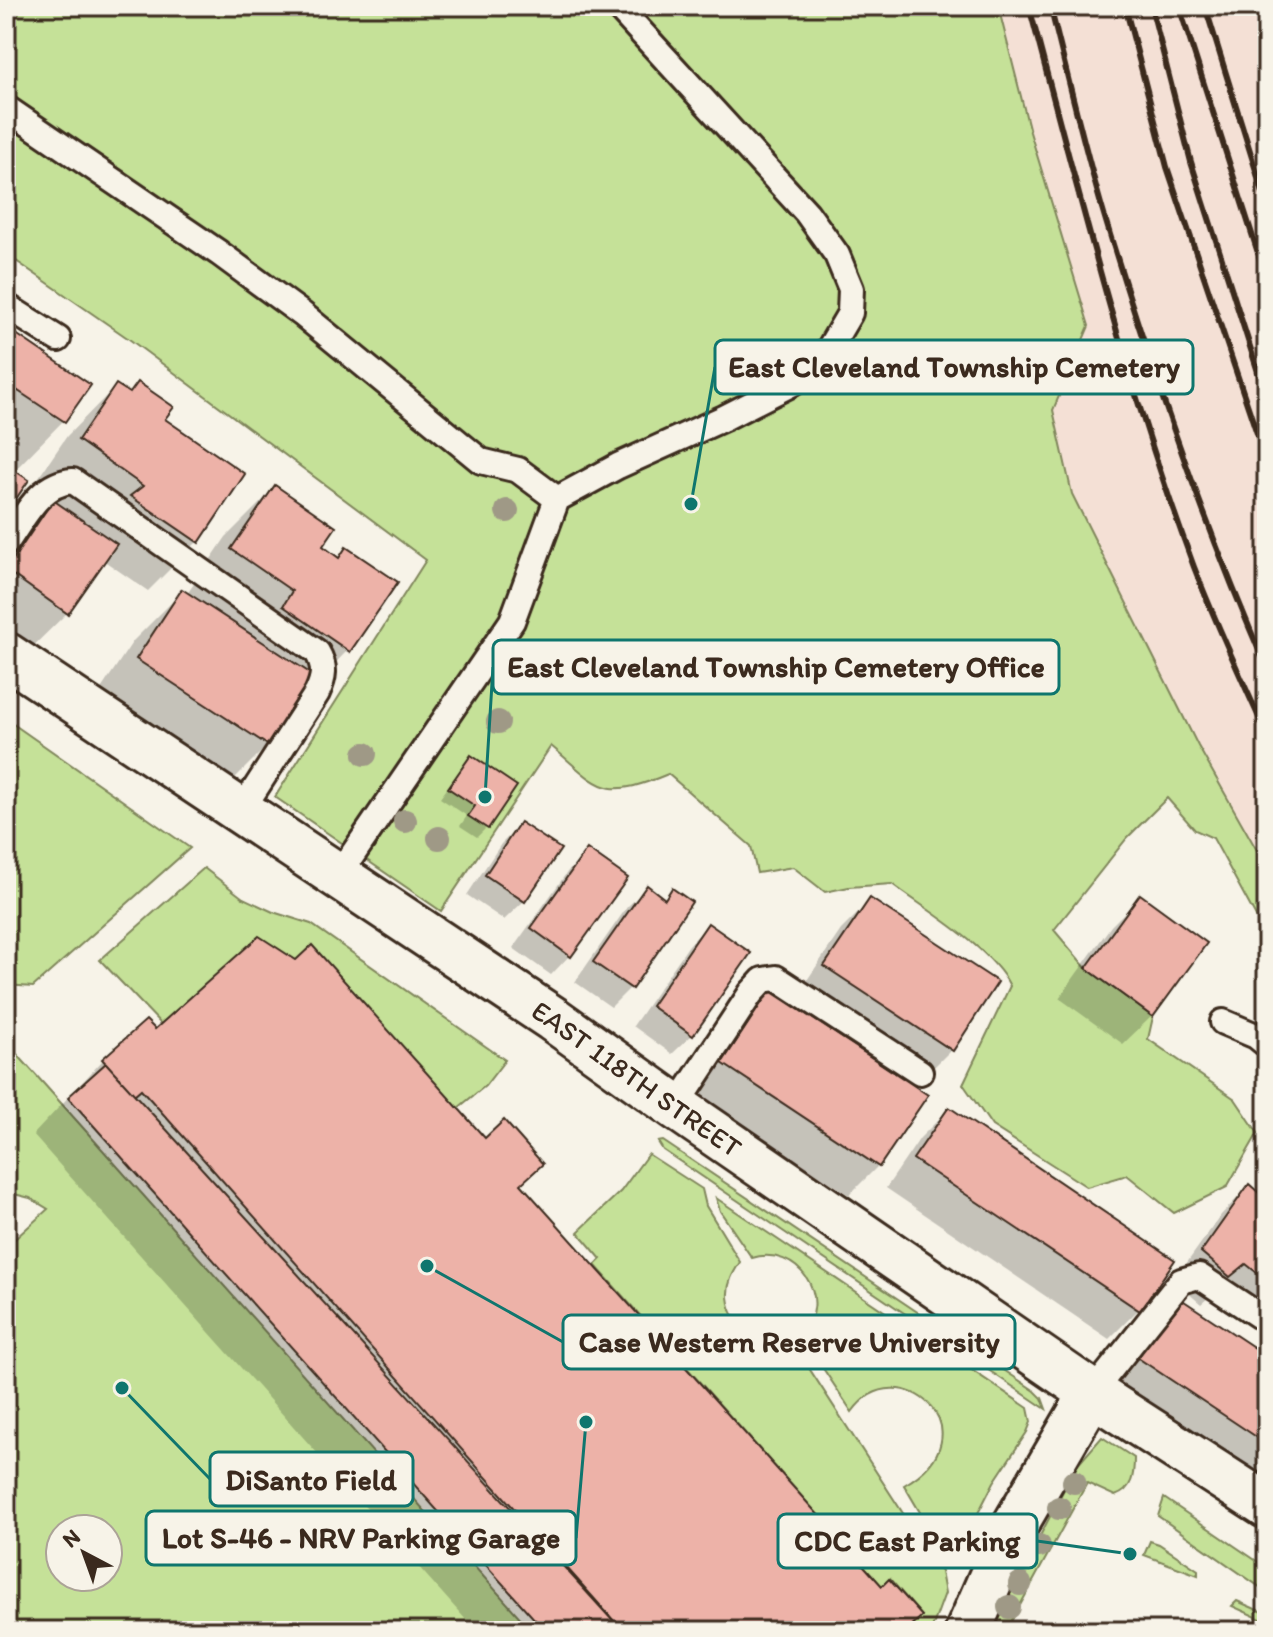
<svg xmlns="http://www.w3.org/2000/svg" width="1273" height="1637" font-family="Itim,sans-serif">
	<rect width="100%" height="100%" fill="#f7f3e8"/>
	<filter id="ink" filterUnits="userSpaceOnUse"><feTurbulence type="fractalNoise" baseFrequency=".0125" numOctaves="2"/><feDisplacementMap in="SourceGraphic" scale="16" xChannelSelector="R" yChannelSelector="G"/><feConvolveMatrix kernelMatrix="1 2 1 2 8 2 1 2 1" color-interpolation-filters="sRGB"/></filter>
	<g filter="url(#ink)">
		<polygon fill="#f4e0d5" points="998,6 1267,6 1267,876 1198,746 1072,494 1053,410 1089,326 1030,132"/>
		<g fill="#c5e198" stroke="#80865b" stroke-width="2" fill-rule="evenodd">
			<path d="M6 6H998L1030 132 1089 326 1053 410 1072 494 1198 746 1267 868V937L1213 838 1195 830 1167 798 1127 838 1054 930 1086 968 1153 1017 1148 1039 1235 1099 1258 1133 1227 1187 1174 1213 1127 1175 1087 1187 992 1126 963 1084 1010 986C990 947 928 911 892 884L849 887 825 892 793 867 757 873 751 846 668 774C601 802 601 787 551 746L441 911 275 797 426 560 129 339 6 254Z"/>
			<polygon points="6,719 190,848 33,987 6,985"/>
			<polygon points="204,868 243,898 273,912 311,924 505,1060 485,1086 458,1108 296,960 161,1024 100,960"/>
			<path d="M15 1052 35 1074 532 1631H6V1247L48 1209 30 1198 6 1192V1060ZM60 1529H108V1577H60Z"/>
			<polygon points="663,1141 1035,1391 1042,1398 1046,1409 663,1150 658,1142"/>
			<path d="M648 1154 702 1189 706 1206 740 1262C733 1273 727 1283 728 1297 731 1328 765 1348 792 1342L941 1572 945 1593 931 1631H906L922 1616 890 1579 882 1586 595 1265 601 1259 578 1232 621 1191Z"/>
			<path d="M716 1198 1028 1408 1031 1422 1027 1432 994 1482 974 1521 956 1567 951 1565 904 1485C995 1433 898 1347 852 1412L801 1335C836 1299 797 1244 752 1258L720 1211Z"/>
			<path d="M1102 1437 1134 1458C1134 1474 1133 1490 1115 1496L1087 1483 1006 1631H991L1075 1468Z"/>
			<polygon points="1164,1498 1267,1568 1267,1592 1158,1516"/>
			<polygon points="1150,1541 1159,1544 1198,1570 1198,1575 1144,1555"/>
			<polygon points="1237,1601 1267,1614 1267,1631 1257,1631 1261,1619 1232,1606"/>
		</g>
		<g fill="#0003">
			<polygon points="6,330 88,385 63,421 13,472 6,509"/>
			<polygon points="138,384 162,420 197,542 148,591 103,560 67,613 17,662 6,654 6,550 51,505 30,490 67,436 116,386 128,394"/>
			<polygon points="275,488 320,547 337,559 347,549 348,650 299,700 268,745 218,795 88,709 133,641 183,591 187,594 226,537"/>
			<polygon points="471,757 514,786 486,828 477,837 460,826 467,816 440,798"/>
			<polygon points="520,825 524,901 504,920 467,895 501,844"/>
			<polygon points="588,852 570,955 551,975 513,948 568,871"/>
			<polygon points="647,888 664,900 673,891 630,988 611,1007 575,982 627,907"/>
			<polygon points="1140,897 1152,1016 1123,1044 1059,998 1111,926"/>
			<polygon points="870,901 951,1050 923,1078 797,995 841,930"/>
			<polygon points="708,925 692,1035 672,1054 633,1026 689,945"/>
			<polygon points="770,993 878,1166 849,1195 695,1092 742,1021"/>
			<polygon points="146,1023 154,1032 520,1185 904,1631 476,1631 33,1135 103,1060"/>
			<polygon points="949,1109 1172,1260 1138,1310 1109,1339 886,1188 920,1138"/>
			<polygon points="1249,1186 1267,1203 1267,1307 1257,1298 1241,1312 1216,1291 1201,1304 1174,1281 1221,1215"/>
			<polygon points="1150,1328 1267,1359 1267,1491 1111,1388"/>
		</g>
		<g fill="#edb2a8" stroke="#3b2a1e" stroke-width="2">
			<polygon points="6,327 91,385 65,422 6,383"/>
			<polygon points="138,382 174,407 165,419 245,474 199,543 130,496 143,486 78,440 116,384 130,393"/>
			<polygon points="6,465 29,480 6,513"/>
			<polygon points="275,485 336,527 323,546 339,558 346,547 398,582 350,652 283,606 292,591 231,549"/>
			<polygon points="53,500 117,544 68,614 6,570"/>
			<polygon points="182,589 316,677 269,746 136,659"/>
			<polygon points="471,755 517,786 488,829 468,816 475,806 448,788"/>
			<polygon points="520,822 561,849 525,902 485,875"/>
			<polygon points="587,849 628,878 571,957 531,928"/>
			<polygon points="647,885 665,899 672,888 692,902 632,989 593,962"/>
			<polygon points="1140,894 1207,943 1153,1017 1086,968"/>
			<polygon points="870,898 998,982 953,1051 824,966"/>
			<polygon points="708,923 751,953 693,1036 651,1006"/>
			<polygon points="259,936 296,960 312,945 485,1138 504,1120 543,1164 521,1184 882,1586 889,1579 922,1616 906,1631 623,1631 141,1089 134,1095 102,1059 146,1020 155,1029"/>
			<polygon points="770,990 928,1095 879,1167 722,1063"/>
			<polygon points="106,1063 622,1631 545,1631 68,1097"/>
			<polygon points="949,1107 1175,1260 1140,1311 913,1159"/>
			<polygon points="1249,1184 1267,1200 1267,1281 1246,1264 1230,1277 1201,1252"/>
			<polygon points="1178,1297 1267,1356 1267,1444 1138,1358"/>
		</g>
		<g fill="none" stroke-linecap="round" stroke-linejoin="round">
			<g stroke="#3b2a1e" stroke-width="30">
				<g id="service">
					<polyline points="6,108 219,253 302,314 481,461 518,470 557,499"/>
					<polyline points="6,306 58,339"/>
					<path d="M6 543C24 518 39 483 73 481L317 652C326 667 324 678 317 693L241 811"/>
					<polyline points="338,876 512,621 557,499 618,466 724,418 793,383 820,364 850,313 851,289 837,255 807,213 617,6"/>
					<polyline points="1223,1022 1256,1036 1267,1045"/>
					<polyline points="676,1107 751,993 763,980 776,978 920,1072"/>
					<polyline points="1092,1393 1181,1281 1199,1276 1267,1321"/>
				</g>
			</g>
			<g stroke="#3b2a1e" stroke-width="50">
				<polyline id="minor" points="968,1631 1011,1532 1092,1393"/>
			</g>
			<g stroke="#3b2a1e" stroke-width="50">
				<g id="tertiary">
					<path id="s1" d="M6 655 553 1019 676 1107 1092 1393 1267 1506"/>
				</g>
			</g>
			<use href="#service" stroke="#f7f3e8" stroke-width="24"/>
			<use href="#minor" stroke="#f7f3e8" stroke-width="44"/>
			<use href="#tertiary" stroke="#f7f3e8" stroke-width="44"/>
			<g stroke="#3b2a1e" stroke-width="6">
				<path d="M1029 6C1079 194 1126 385 1194 567 1216 624 1242 680 1267 735"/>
				<path d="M1050 6C1068 76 1084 148 1105 218 1151 371 1203 522 1267 669"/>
				<polyline points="1125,6 1167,167 1267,463"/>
				<polyline points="1151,6 1191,162 1267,400"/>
				<polyline points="1179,6 1267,281"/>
				<polyline points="1205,6 1267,206"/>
			</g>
		</g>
		<g fill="#9f9986">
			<circle cx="507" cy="511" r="12"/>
			<circle cx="498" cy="722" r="12"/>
			<circle cx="365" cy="754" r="12"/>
			<circle cx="405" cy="821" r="12"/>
			<circle cx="439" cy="838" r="12"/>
			<circle cx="1074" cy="1482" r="12"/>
			<circle cx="1059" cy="1508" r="12"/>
			<circle cx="1039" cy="1546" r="12"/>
			<circle cx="1020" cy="1584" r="12"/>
			<circle cx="1009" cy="1607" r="12"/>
		</g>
	</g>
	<g text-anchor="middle" stroke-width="6" stroke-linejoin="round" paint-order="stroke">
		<g font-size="28" fill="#3b2a1e" stroke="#f7f3e8">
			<text dy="10" stroke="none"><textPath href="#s1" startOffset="760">EAST 118TH STREET</textPath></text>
		</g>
	</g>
	<path fill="none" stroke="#0f766e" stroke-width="3" d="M691 504L715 367M485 797L493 667M427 1266L563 1342M122 1388L210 1479M586 1422L576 1538M1130 1554L1037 1541"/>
	<g fill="#0f766e" stroke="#f7f3e8" stroke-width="3">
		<circle cx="691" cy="504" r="8"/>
		<circle cx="485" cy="797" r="8"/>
		<circle cx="427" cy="1266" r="8"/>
		<circle cx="122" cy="1388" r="8"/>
		<circle cx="586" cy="1422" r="8"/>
		<circle cx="1130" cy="1554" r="8"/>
	</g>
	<g fill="#f7f3e8" stroke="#0f766e" stroke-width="3">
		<rect x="715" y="340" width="478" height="54" rx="8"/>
		<rect x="493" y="640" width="566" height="54" rx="8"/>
		<rect x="563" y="1315" width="452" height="54" rx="8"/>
		<rect x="210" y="1452" width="203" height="54" rx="8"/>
		<rect x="146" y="1511" width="430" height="54" rx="8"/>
		<rect x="778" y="1514" width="259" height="54" rx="8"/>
	</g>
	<g font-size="30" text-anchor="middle" font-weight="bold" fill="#3b2a1e">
		<text x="954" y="377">East Cleveland Township Cemetery</text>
		<text x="776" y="677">East Cleveland Township Cemetery Office</text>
		<text x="789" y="1352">Case Western Reserve University</text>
		<text x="311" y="1490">DiSanto Field</text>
		<text x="361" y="1548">Lot S-46 - NRV Parking Garage</text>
		<text x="907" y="1551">CDC East Parking</text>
	</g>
	<rect width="1273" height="1637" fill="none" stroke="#f7f3e8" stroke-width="32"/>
	<rect x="16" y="16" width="1241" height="1605" fill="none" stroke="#3b2a1e" stroke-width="3" filter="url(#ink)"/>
	<g transform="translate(84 1553) rotate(319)"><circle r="38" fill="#f7f3e8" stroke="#aca397" stroke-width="2"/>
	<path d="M0-6L14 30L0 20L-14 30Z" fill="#3b2a1e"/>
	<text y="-12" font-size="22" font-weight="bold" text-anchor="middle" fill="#3b2a1e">N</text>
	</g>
</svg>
